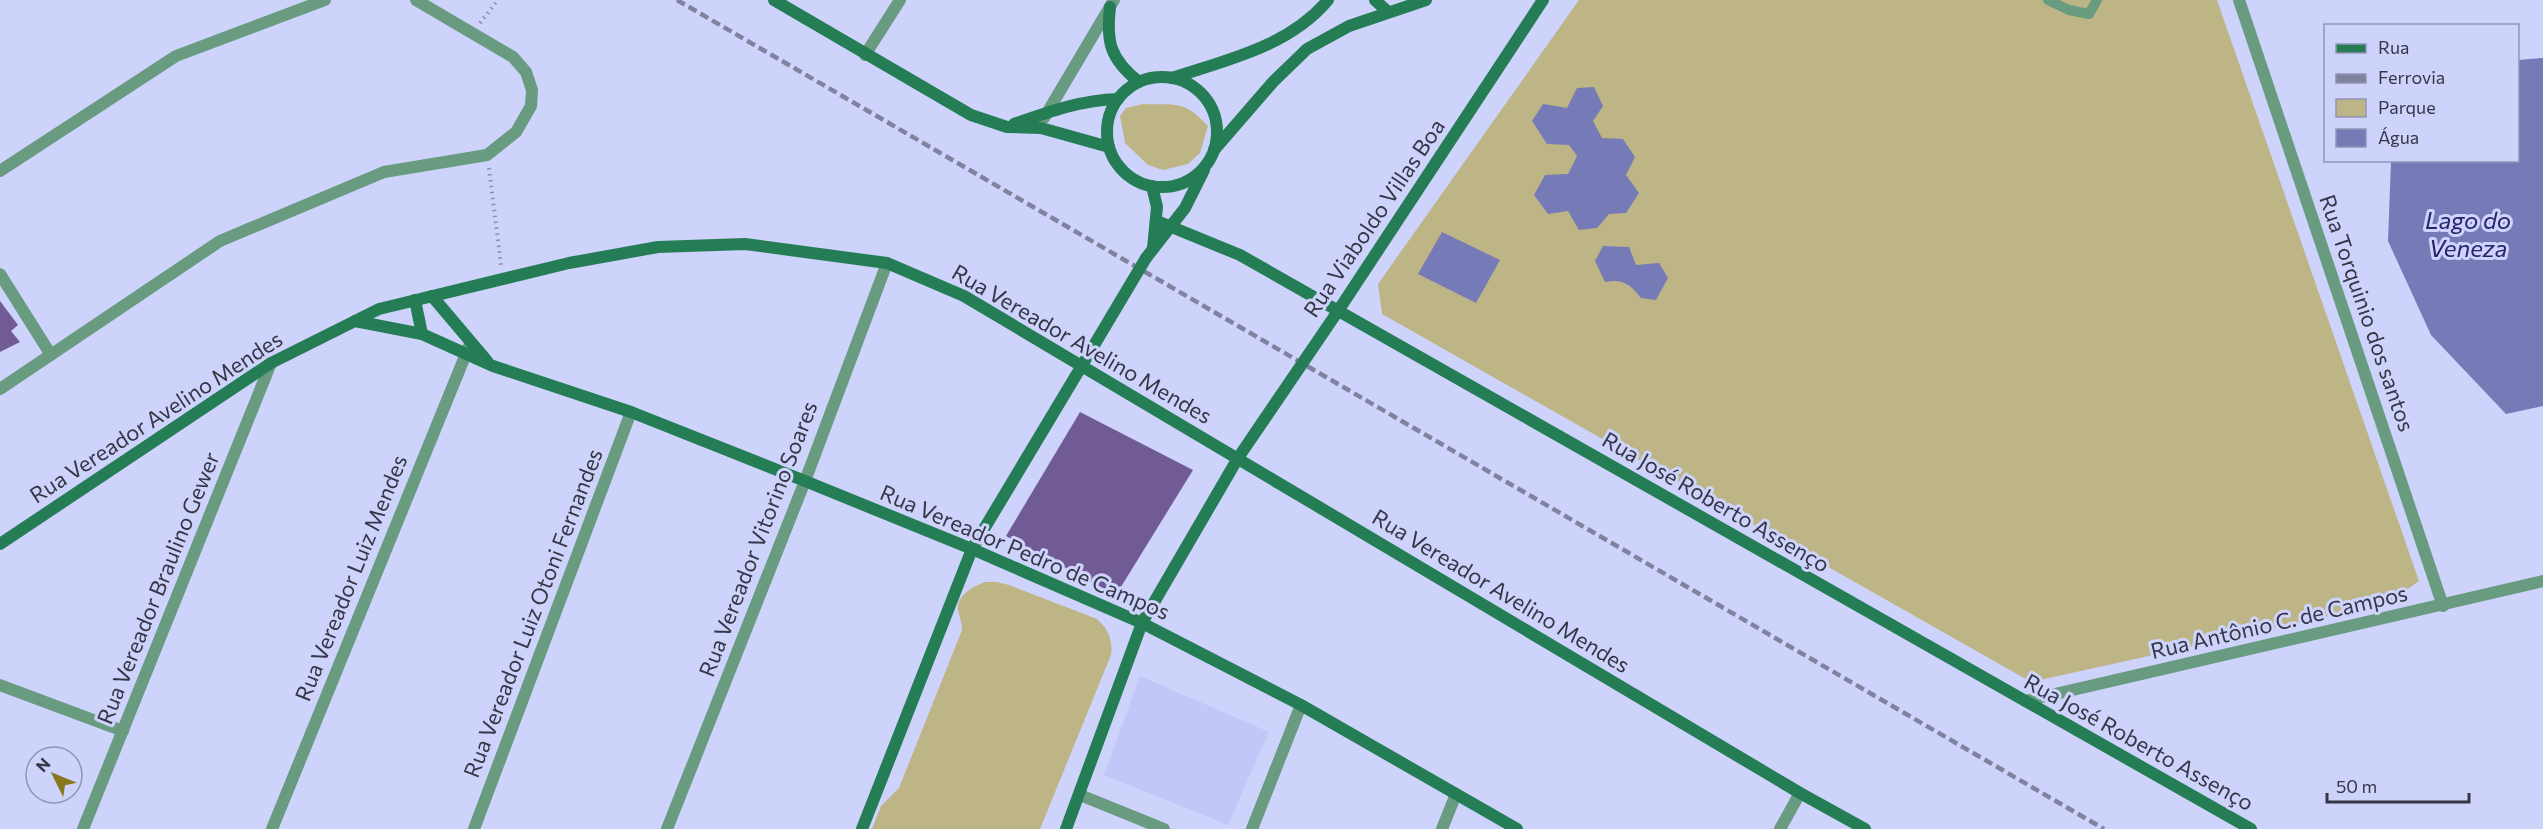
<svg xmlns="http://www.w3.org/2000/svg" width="2543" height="829" font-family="Commissioner,sans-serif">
	<rect width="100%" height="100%" fill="#ced3fc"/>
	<polygon fill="#c2c7f7" points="1140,676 1269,732 1228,825 1104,775"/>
	<g fill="#bdb586">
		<polygon points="1579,0 2217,0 2419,581 2388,603 2031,682 1382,314 1378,284"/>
		<path d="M1143 104C1177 105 1184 100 1208 126L1200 153 1188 164 1163 170 1148 165 1125 143 1120 116 1126 108Z"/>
		<path d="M985 582H997L1009 585 1097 619C1108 629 1113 639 1111 655L1040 829H872L881 806 899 788 962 630C962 622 959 616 958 609 957 595 974 586 985 582Z"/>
	</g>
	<g fill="#767bb8">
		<polygon points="2543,58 2543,406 2506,414 2431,335 2388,241 2391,161 2518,160 2518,60"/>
		<polygon points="1594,87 1603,106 1593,121 1602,138 1623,139 1635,157 1626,175 1639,193 1626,213 1609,214 1597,228 1579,230 1568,211 1548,214 1534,195 1545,175 1568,174 1577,156 1569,145 1547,144 1532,121 1543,104 1567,108 1577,88"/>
		<polygon points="1442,232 1500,260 1476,303 1418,274"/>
		<path d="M1603 246 1629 247 1636 265 1659 263 1668 278 1656 300 1641 298C1631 285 1623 278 1605 282L1595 261Z"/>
	</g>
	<g fill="#705b95">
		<polygon points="0,301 18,325 11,331 20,342 0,352"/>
		<polygon points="1080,412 1193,470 1116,595 1006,536"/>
	</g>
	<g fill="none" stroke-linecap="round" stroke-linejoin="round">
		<g stroke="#8c90ae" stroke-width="4" stroke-dasharray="1.5 4.5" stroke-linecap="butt">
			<polyline points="480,23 498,0"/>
			<polyline points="489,168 501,265"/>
		</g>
		<polyline stroke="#689b7f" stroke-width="10" points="2048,0 2069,10 2089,14 2097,0"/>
		<g stroke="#689b7f" stroke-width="12">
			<polyline points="2239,0 2443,606"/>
			<polyline points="865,55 900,0"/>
			<polyline points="1044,118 1114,0"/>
			<polyline points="0,171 176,56 325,0"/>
			<polyline points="0,274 51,355"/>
			<polyline points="0,389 220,241 384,172 487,155 516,132 531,106 532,90 526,72 513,57 416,0"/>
			<polyline points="0,685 123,731"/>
			<polyline points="2025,701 2543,581"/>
			<polyline points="1080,795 1164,829"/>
			<polyline points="83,829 271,363"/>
			<polyline points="272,829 470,344"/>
			<polyline points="474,829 631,412"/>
			<polyline points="667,829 805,481 887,263"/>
			<polyline points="1252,829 1301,705"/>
			<polyline points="1442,829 1456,794"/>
			<polyline points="1780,829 1800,793"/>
		</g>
		<g stroke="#257d55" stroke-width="12">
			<polyline points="774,0 971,115 1007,127 1041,128 1109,147"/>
			<polyline points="1375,0 1388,12"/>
			<path d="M1110 7C1106 42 1110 59 1139 82"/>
			<circle cx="1162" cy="132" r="55"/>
			<path d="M1172 78C1227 60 1290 46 1328 0"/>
			<path d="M1014 124C1048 112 1081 100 1118 99"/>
			<polyline points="1214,150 1273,82 1307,49 1349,26 1426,0"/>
			<polyline points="1152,186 1157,207 1153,248"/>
			<polyline points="1157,221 1240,255 2251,829"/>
			<polyline points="1146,258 1185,208 1204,170"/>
			<polyline points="432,296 487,361"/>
			<polyline points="415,300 422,334 493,366 631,412 805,481 972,549 1142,623 1301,705 1517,829"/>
			<polyline points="1338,311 1543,0"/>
			<polyline points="355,321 422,334"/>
			<polyline points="0,544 271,363 379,309 569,263 658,247 745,244 887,263 964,296 1800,793 1865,829"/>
			<polyline points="862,829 972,549 1093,347"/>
			<polyline points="1066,829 1142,623 1238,458"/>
		</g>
		<polyline stroke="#80839f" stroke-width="4.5" stroke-dasharray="9 4.5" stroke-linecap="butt" points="677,0 2104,829"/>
		<g stroke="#257d55" stroke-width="12">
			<polyline points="1093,347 1146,258"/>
			<polyline points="1238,458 1338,311"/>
		</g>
	</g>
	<g text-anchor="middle" stroke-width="6" stroke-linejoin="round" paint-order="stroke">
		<g font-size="22" fill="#353747" stroke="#ced3fc">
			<text transform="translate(1374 218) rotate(-56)" y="8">Rua Viaboldo Villas Boa</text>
			<text transform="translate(2367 313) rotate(71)" y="8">Rua Torquinio dos santos</text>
			<text transform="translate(1082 344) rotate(30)" y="8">Rua Vereador Avelino Mendes</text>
			<text transform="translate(156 417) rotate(-33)" y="8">Rua Vereador Avelino Mendes</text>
			<text transform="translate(1716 502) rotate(30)" y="8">Rua José Roberto Assenço</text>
			<text transform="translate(758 539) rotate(-69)" y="8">Rua Vereador Vitorino Soares</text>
			<text transform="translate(1025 552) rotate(23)" y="8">Rua Vereador Pedro de Campos</text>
			<text transform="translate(351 578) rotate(-68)" y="8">Rua Vereador Luiz Mendes</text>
			<text transform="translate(158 588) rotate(-68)" y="8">Rua Vereador Braulino Gewer</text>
			<text transform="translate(1501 591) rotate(31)" y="8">Rua Vereador Avelino Mendes</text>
			<text transform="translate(533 613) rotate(-69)" y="8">Rua Vereador Luiz Otoni Fernandes</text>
			<text transform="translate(2279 622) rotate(-13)" y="8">Rua Antônio C. de Campos</text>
			<text transform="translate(2139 742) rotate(29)" y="8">Rua José Roberto Assenço</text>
		</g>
		<g font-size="24" font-style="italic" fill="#28236d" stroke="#ced3fc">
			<text x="2468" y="229">Lago do<tspan x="2468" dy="28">Veneza</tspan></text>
		</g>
	</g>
	<rect x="2324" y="24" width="195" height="138" fill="#ced3fc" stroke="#9195b4" stroke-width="1.5"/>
	<rect x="2336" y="44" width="30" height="9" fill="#257d55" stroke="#9195b4" stroke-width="1.5"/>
	<text x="2378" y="54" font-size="18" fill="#353747">Rua</text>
	<rect x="2336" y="74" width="30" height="9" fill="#80839f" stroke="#9195b4" stroke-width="1.5"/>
	<text x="2378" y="84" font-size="18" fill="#353747">Ferrovia</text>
	<rect x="2336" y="99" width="30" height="18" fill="#bdb586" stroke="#9195b4" stroke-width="1.5"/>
	<text x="2378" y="114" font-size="18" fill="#353747">Parque</text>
	<rect x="2336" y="129" width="30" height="18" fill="#767bb8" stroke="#9195b4" stroke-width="1.5"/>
	<text x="2378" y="144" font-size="18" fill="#353747">Água</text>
	<g transform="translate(54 775) rotate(313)"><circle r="28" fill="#ced3fc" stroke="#9195b4" stroke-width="1.5"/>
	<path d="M0-4.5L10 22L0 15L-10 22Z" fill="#87781d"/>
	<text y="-9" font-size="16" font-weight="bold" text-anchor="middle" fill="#353747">N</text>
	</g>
	<path d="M2327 793v9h142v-9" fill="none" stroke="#353747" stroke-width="3"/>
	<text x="2336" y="793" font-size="18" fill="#353747" stroke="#ced3fc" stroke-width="4.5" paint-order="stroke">50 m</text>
</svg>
